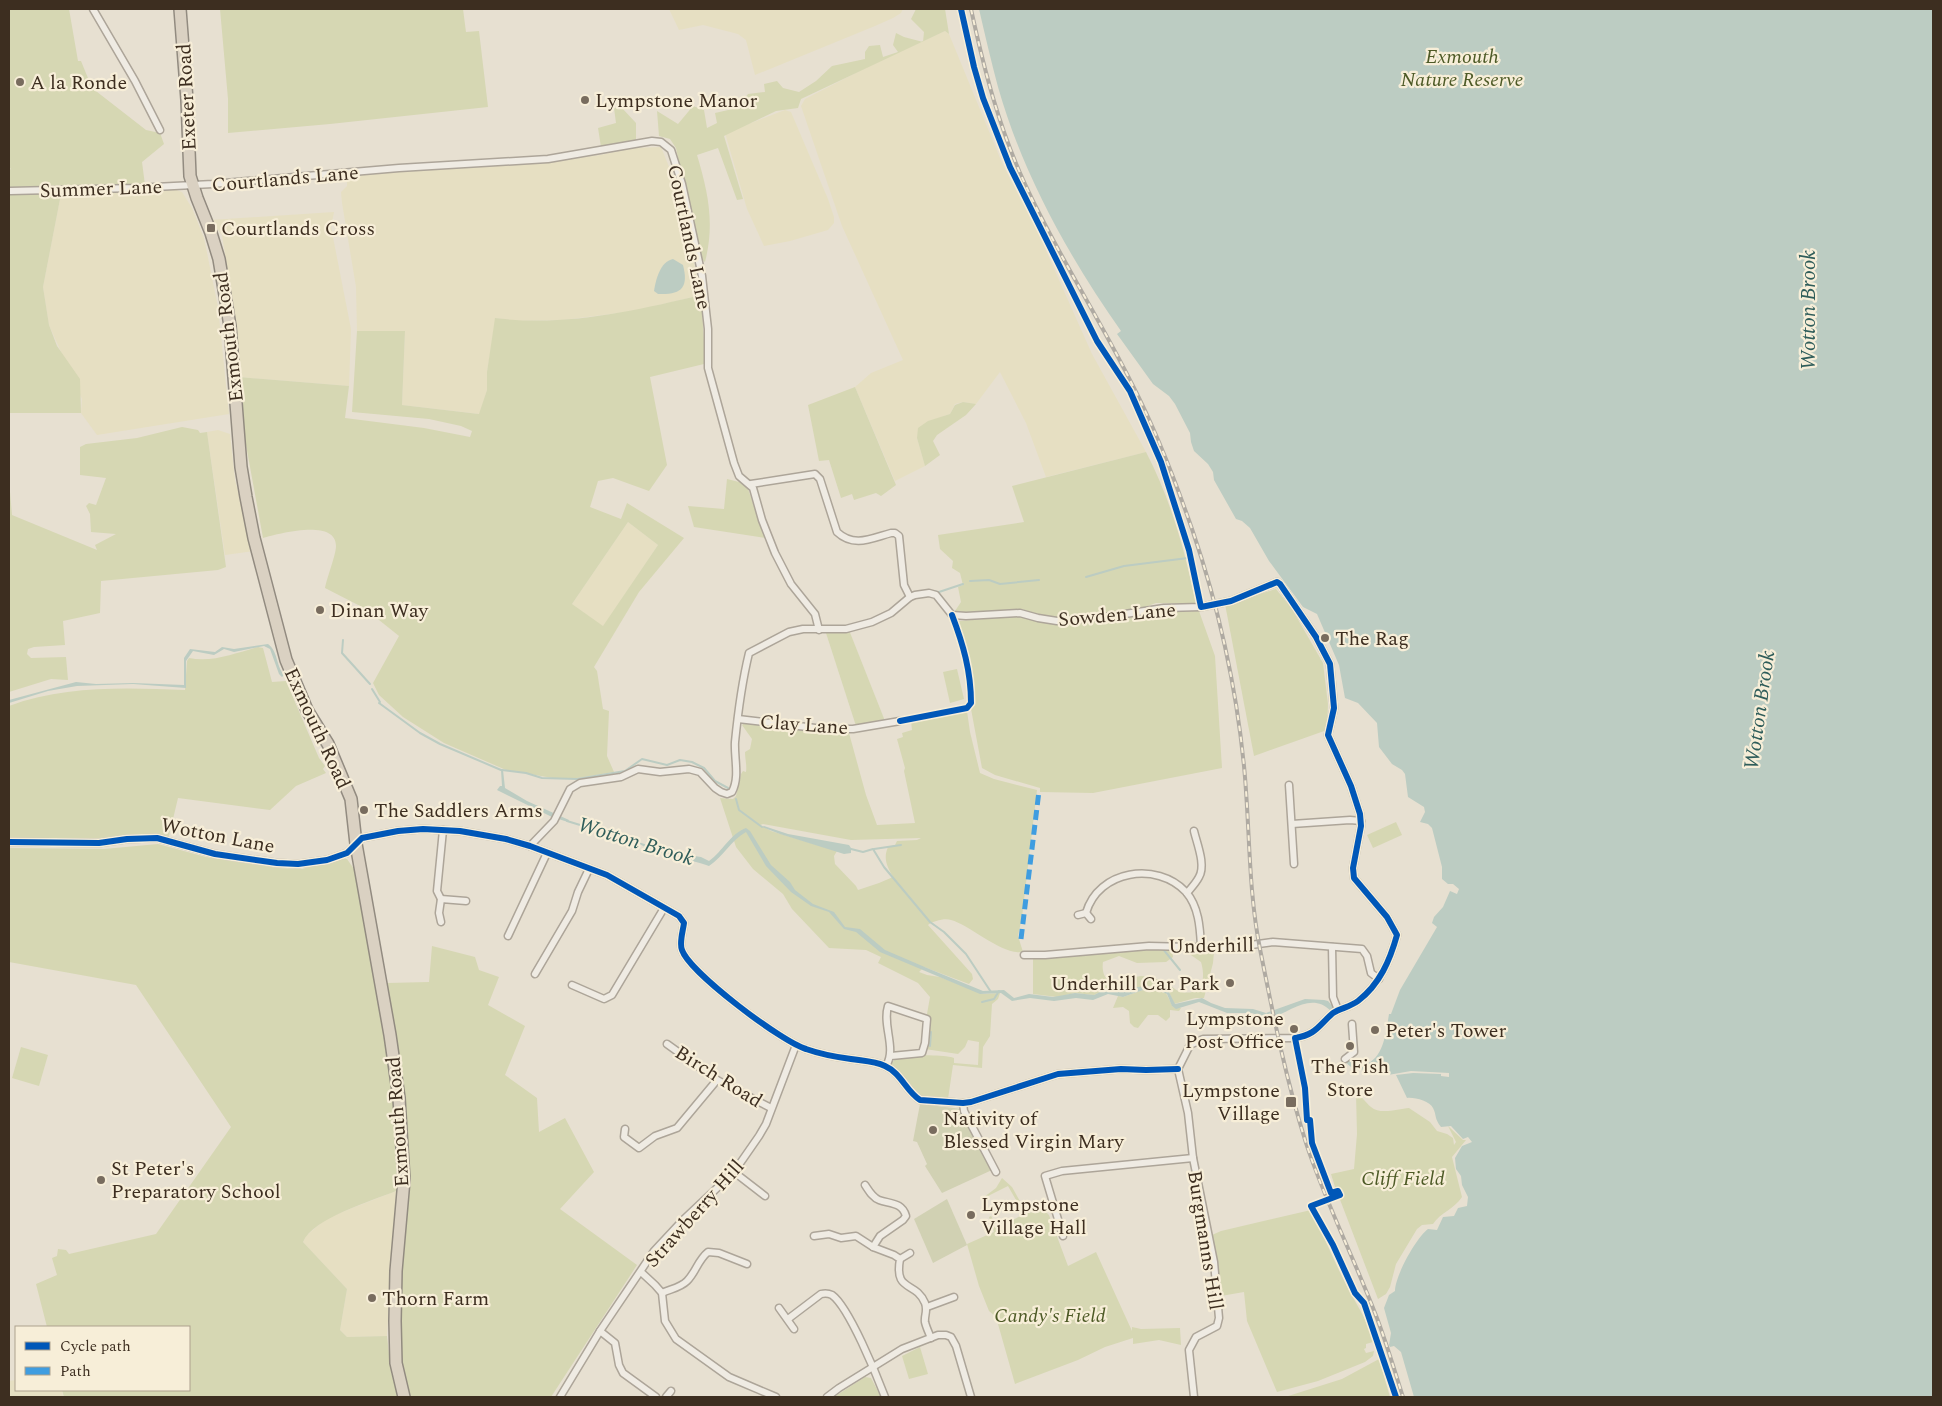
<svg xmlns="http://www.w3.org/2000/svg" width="1942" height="1406" font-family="Spectral,serif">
	<rect width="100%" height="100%" fill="#e7e0d1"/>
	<g fill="#e6dfc2">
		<polygon points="669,9 903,9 901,13 893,18 875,26 755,75 746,40 738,34 703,25 679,30"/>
		<polygon points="945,31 949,34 1002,163 1039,235 1092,354 1146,452 1046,477 1026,423 1000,372 976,404 963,402 955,404 950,414 944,416 917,438 925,466 895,481 855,387 871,373 903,360 842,226 801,106 805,99 883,59"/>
		<polygon points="785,110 791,112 828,199 834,217 834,223 828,230 790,241 764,246 747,209 725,133"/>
		<polygon points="661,147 678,189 701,295 634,311 563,320 516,321 496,318 487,372 487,390 480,414 402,405 405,331 357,331 356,287 342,203 341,192 347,186 347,175 548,162 600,155 633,148"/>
		<polygon points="174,189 182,192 192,208 204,238 218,307 229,414 97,435 81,413 82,399 49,325 43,287 61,194 137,192"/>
		<polygon points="334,212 331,227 351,329 349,386 239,377 233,305 222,235 210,220"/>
		<polygon points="218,430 230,434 235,480 254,551 225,555 207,432"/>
		<polygon points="628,522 658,545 603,627 572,604"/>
		<polygon points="396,1191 387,1336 347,1337 340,1330 347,1289 303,1242 306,1236 327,1218"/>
		<polygon points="16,1380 16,1390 62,1390 63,1397 9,1397 9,1381"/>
	</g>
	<g fill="#d6d7b3" fill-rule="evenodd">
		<polygon points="9,9 69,9 78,61 81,61 92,88 146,130 160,133 164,144 142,162 145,185 9,189 9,170 11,169 9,167"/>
		<polygon points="220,9 463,9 466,32 479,31 488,107 330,124 228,133 228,99"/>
		<path d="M916 9H945L949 34 945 31 801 99 798 108 776 111 724 136 743 199 737 200 718 148 697 155C708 192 715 223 705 262L699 257 694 235 676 148 670 139 659 136 657 111 678 124 693 106 704 110 707 128 717 123 715 113 737 108 748 94 765 92 764 84 777 81 783 88 799 92 816 81 832 66 865 59V52L869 46 880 45 883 57 898 52 893 45 896 33 904 37 923 42 924 32 911 19Z"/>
		<polygon points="621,107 636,123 636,140 601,147 598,128 616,123 614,108"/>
		<polygon points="52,193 61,194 43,287 49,325 57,346 80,379 81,413 9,413 9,194"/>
		<path d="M701 295 705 356 704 364 650 377 667 465 649 491 613 478 598 481 590 507 621 519 627 503 684 538 639 592 594 667 597 671 603 709 609 711 607 756 614 772 577 778 558 779 506 770 444 743 403 717 379 695 373 683 399 636 364 608 325 588C327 577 336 555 336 546 336 518 278 534 263 538L246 445 240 405 239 377 349 386 345 418 424 428 470 437 472 431 461 426 429 419 352 412 357 331H405L402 405 479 414 487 390V372L495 318C565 327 634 311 701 295ZM628 522 658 545 603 626 572 604Z"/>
		<polygon points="855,387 896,485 881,496 876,493 854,500 852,494 841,498 829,460 819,461 808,405"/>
		<polygon points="963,402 976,404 966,415 937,435 933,441 940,455 925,466 917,438 918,428 928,421 950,414 955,405"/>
		<polygon points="182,427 198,430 200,433 207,432 226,567 218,570 101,581 100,613 63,621 65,645 34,647 28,649 27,654 31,658 66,657 68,680 51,679 9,692 9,480 12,515 97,550 95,545 116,534 91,532 90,514 86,506 89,503 96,505 106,478 80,475 80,447 86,444 137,438"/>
		<path d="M1146 452C1171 500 1185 551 1196 604L1156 603 1145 607 1068 618 1042 616 1022 609 970 614 955 611 961 602 958 587 963 585 960 573 952 568 953 561 940 549 938 535 1024 522 1012 486Z"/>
		<polygon points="727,479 743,483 748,489 765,538 694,527 688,506 724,509"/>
		<polygon points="1276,589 1292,609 1323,663 1328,704 1327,730 1254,756 1225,604"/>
		<path d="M1199 611 1215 656 1222 768 1093 793 1040 792V788L995 775 982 768 971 709C980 689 966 643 958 622L960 621 1020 616 1044 623 1065 624 1116 620 1163 612Z"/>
		<polygon points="849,630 885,721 856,726 826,633"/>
		<path d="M258 647 263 648 272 682 286 681 319 758 325 766 323 769 326 773 296 786 270 810 178 798 168 840 139 836 91 839 9 838V706C66 685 126 688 185 690L187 661 189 658C212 663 236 653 258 647Z"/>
		<polygon points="957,669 964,699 950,703 943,672"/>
		<path d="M967 711 970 732 980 773 994 779 1037 790 1022 917 1018 936 1023 952C1003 956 970 925 951 920 945 918 933 921 928 925L972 974 973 979 969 984 924 967 919 972 927 975 940 977 983 994 1000 993 998 999 992 1004 990 1036 983 1047 982 1068 953 1065 948 1099 921 1097 904 1077 892 1067V1062C901 1053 938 1055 951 1057L954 1058V1063L978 1065 979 1042 968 1040 965 1047 958 1054 925 1049 929 1017 927 1014 930 997 918 983 878 963 881 957 866 950 829 948 792 909 783 894 753 869 736 847 720 798 733 799 736 796 741 774 743 771 746 772C747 765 745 759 745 752L750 749 752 739 742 725 746 722 828 734 849 733 866 795 877 825 915 823 904 771 905 768 897 739 903 737 902 733 912 730 911 721 935 715ZM763 824 851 840 921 838 917 840 897 841 895 845 888 847C883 859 887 866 893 877L879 883 858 890 856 886 835 864 834 856 837 851 771 831 760 825Z"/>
		<polygon points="1396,822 1402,835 1373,848 1367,835"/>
		<path d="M158 844 206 857 278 868 302 869 338 859H347L354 869 393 1076 399 1162 396 1191C372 1201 313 1218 303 1242L347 1289 340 1330 347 1337 387 1336 391 1372 398 1397H64L62 1390H189V1327H47L36 1284 57 1275 52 1258 57 1256 58 1249 66 1250 69 1254 156 1234 231 1127 136 985 9 962V848L104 849Z"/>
		<polygon points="432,946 475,957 479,970 499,977 488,1005 525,1026 505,1075 537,1098 539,1132 565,1118 594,1172 560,1209 637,1265 551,1397 410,1397 402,1365 402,1255 408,1187 407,1122 402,1070 387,983 429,982"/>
		<path d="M1150 948 1172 949 1173 957 1166 962 1137 963 1119 956 1103 962C1102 968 1103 976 1108 980 1117 987 1132 976 1142 976 1152 977 1162 980 1171 986 1174 988 1177 991 1181 992 1203 996 1206 979 1201 962L1188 953 1189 949 1214 952 1213 963 1204 998H1195L1174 1004 1169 992 1149 986 1133 988 1131 990 1121 992 1106 989 1094 995 1075 993 1057 997 1033 994V958Z"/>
		<polygon points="1146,989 1166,993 1173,1007 1181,1008 1179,1011 1170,1010 1170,1017 1166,1021 1158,1015 1148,1015 1138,1028 1134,1027 1130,1023 1129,1011 1123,1007 1113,1008 1118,996 1123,997"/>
		<polygon points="21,1047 48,1055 39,1086 12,1078"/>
		<path d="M1356 1094C1363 1097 1365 1102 1371 1107 1380 1115 1398 1109 1409 1108L1430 1122 1437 1131 1447 1134 1453 1138 1454 1145 1456 1142 1448 1126 1463 1140H1466L1452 1157 1462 1197C1454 1209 1440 1213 1433 1224L1422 1225 1417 1229 1396 1264 1390 1287 1386 1294 1378 1299 1339 1197 1342 1196 1339 1189 1336 1190 1331 1174 1354 1169 1357 1134Z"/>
		<polygon points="1002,1178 1012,1187 1026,1212 1029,1213 1043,1209 1049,1215 1068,1266 1096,1252 1132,1331 1132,1327 1141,1329 1180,1328 1181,1345 1159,1340 1133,1344 1133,1338 1105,1347 1078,1360 1015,1384 996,1317 989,1311 979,1286 967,1244 994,1232 989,1217 991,1216 998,1228 1024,1214 1008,1186 984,1198 984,1197 996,1188"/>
		<path d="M1311 1210C1324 1236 1335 1264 1349 1290 1358 1307 1369 1323 1373 1342L1366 1344V1348L1364 1349 1366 1353 1374 1351 1373 1356 1365 1362 1318 1381 1277 1392 1247 1321 1244 1292 1221 1296 1212 1235 1221 1231Z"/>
		<polygon points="920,1347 928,1374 909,1379 902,1356"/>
		<polygon points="1379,1359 1390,1397 1285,1397 1342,1379"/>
		<polygon points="865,1377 871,1378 881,1397 834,1397"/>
	</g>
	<g fill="#d1d1b3">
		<polygon points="920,1104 962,1109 992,1170 942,1193 925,1166 927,1164 917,1142 913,1141"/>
		<polygon points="947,1199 967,1245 933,1263 914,1219"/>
	</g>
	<g fill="#bcccc2">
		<path d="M979 9H1933V1397H1414L1401 1352 1394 1346 1390 1347 1389 1345 1391 1333 1384 1308 1389 1295 1395 1291C1395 1276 1416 1238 1428 1229L1437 1230 1443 1217 1454 1216 1458 1208 1467 1206 1468 1197 1462 1185 1461 1176 1456 1169 1455 1158 1462 1146 1472 1142 1468 1137 1463 1139 1451 1126 1441 1127C1434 1118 1437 1116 1433 1108 1430 1101 1414 1097 1407 1098L1396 1075 1413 1073 1441 1074V1076L1449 1077V1073L1411 1071 1388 1075 1374 1067C1362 1071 1353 1072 1345 1061L1351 1058C1354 1064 1357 1067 1364 1065 1384 1059 1386 1032 1389 1014H1391L1400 990 1437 927 1432 923 1434 917 1443 907 1450 891 1457 894 1459 889 1453 884H1448L1442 879V867L1432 828 1428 824 1420 822 1425 812 1424 807 1408 797 1405 774 1402 770 1392 764 1379 747 1377 723 1358 703 1345 698 1339 665 1317 614 1303 607 1269 561 1250 528 1242 521 1236 519 1214 480 1213 472 1208 464 1194 451 1191 442 1190 433 1175 404 1169 396 1153 384 1117 334 1121 331C1069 257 1023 175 998 87 991 61 985 35 979 9Z"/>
		<path d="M673 259 683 265C689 288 681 295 658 294L654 291C656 279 660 262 673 259Z"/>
		<path d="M268 644C278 651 276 666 284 675L282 677 279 674 270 649 264 646 234 652 224 649 214 655 193 651 186 661V688L133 684 77 686 48 691 9 703V700L76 682 96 684 133 683 184 685V658L190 649 215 652 222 647 234 649Z"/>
		<polygon points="501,770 503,770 505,788 527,801 569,820 568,822 552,817 497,790 500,786 502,786"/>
		<polygon points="764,826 788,834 849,845 851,848 851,853 844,854 780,834 762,827"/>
		<path d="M746 828 750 831 771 865 790 882 795 890 813 904 834 912 845 927 860 929 885 950 927 968 983 991 1004 990 1014 998 1029 994 1053 997 1075 993 1094 995 1106 989 1126 992 1131 990 1133 988 1144 986 1169 992 1175 1004 1202 998 1211 1003 1225 1008 1253 1009 1266 1013 1305 999 1324 1000 1328 1001 1335 1009 1331 1011C1310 990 1288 1015 1266 1019L1252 1013H1227L1199 1002 1176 1009 1172 1006 1167 994 1161 991 1146 989 1123 997 1108 994 1093 1000 1076 998 1054 1001 1030 998 1012 1001 1001 993 980 994 880 952 856 932 844 929 829 912 811 906 791 892 766 866 746 832C731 840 723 857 709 866 692 859 649 854 638 842L674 853 701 857 709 861C723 851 730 834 746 828Z"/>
	</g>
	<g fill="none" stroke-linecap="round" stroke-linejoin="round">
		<g stroke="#bcccc2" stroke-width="2">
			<polyline points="1086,577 1124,566 1188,558 1198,604"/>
			<polyline points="970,581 989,580 1000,584 1039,580"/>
			<polyline points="932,591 939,592 963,584"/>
			<polyline points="1204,603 1205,603"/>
			<polyline points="343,640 342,653 370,684"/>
			<polyline points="372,689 380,702"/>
			<polyline points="379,703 420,733 440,744 501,770"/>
			<polyline points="502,770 526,773 542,778 577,779 625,771 642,759 667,765 680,760 692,762 704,768 715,781 728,788"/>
			<polyline points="736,799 739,810 762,827"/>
			<polyline points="567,821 639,843"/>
			<polyline points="851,849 863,852 873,849 884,867 930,922 944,932 966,954 991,992"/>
			<polyline points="874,849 901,845"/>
			<polyline points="1163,949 1180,970"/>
			<polyline points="1185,976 1187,979"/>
			<polyline points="982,1002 994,999 999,991"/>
			<polyline points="930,1046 931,1032"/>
		</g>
		<g stroke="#ada599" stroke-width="9">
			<g id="street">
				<polyline points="93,9 135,81 160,130"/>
				<polyline points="10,191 135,188 213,184 399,168 548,159 652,141 661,142 671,150 682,184 702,276 708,329 708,368 734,463 739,476 753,488 762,520 775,553 791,584 815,614 819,630"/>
				<path d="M751 484 815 474 820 479 837 532C854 548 872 538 891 533H895L899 536 904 585 910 597"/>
				<polyline points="738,719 824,729 853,729 900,721"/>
				<polyline points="1289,785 1294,864"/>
				<polyline points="1292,824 1350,820 1361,821"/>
				<path d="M9 842 99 843 127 839 157 838 215 854 277 863 298 864 327 860 347 853 362 838 398 831 423 829 460 831 506 839 530 846 607 875 679 916 684 923C683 931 679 943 682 950 690 973 782 1042 806 1049 820 1054 836 1057 851 1059 863 1061 874 1061 885 1066 901 1073 906 1091 920 1100L963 1103 971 1102 1058 1074 1121 1069 1146 1070 1178 1069"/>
				<path d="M530 846 554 821 570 789 580 783 621 777 638 769 660 772 689 769 700 772 715 788 721 792 727 794 732 792C740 777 734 758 735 742 738 712 742 682 749 653L789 632 803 629H846L872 622 891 613 910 597 915 595 929 593 936 595 952 615 966 616 1020 613 1038 618 1057 621 1112 616 1164 608 1201 607 1231 601 1277 582 1280 584 1316 637 1330 664 1334 708 1328 735 1351 786 1360 814 1361 826 1353 868 1354 878 1387 917 1397 935C1390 960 1380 984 1358 1001 1350 1007 1341 1008 1333 1013 1319 1025 1316 1035 1295 1038L1203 1039 1190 1045 1178 1069"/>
				<path d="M1187 893C1191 888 1196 883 1199 877 1206 865 1197 844 1194 831"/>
				<polyline points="441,899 437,891 443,830"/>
				<path d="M1086 913C1098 870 1157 861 1186 892 1199 907 1200 928 1201 946"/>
				<polyline points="1078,915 1086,913 1091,919"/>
				<polyline points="441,922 439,913 441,899 466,901"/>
				<polyline points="508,936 547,853"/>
				<polyline points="1332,947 1333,997 1338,1010"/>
				<polyline points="1024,955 1045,955 1149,946 1229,948 1273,942 1362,949 1367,956 1371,973 1379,979"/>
				<polyline points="535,974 572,911 578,892 589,869"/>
				<polyline points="572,985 604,999 612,995 664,908"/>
				<polyline points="667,1044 717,1080 771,1108"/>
				<polyline points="1345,1059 1354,1052 1352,1024"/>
				<path d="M886 1066C897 1048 882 1026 888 1006L927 1019 925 1043 922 1053 891 1056"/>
				<polyline points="1178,1069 1188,1113 1193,1158 1214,1262 1219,1318 1217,1326 1196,1337 1189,1350 1194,1397"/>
				<polyline points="963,1103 964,1111 996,1172"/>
				<polyline points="625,1129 624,1137 639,1148 655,1136 677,1128 717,1080"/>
				<polyline points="734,1172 765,1196"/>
				<path d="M865 1185C869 1191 873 1198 879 1200 890 1204 902 1202 906 1216L903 1220 880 1236 873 1247"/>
				<path d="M814 1236 829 1234 841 1238 856 1236 873 1247 894 1255 900 1259C894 1293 915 1280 925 1303 928 1311 924 1316 925 1322 926 1327 929 1333 931 1338"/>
				<polyline points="1063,1236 1045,1176 1062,1171 1193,1158"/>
				<polyline points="900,1259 910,1253"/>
				<polyline points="641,1272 655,1285 662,1293 665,1321 676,1339 729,1377 776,1397"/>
				<path d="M662 1293C670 1289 680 1288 687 1281 696 1272 698 1260 708 1252L719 1253 747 1264"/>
				<polyline points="927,1307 954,1297"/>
				<polyline points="779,1308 794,1329"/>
				<path d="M788 1319 821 1294C825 1293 828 1293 832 1295 849 1307 877 1376 885 1397"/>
				<polyline points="600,1331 615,1343 619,1365 623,1373 656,1397"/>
				<polyline points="560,1397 600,1331 654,1251 682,1221 734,1172 759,1136 766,1124 796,1045"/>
				<polyline points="666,1397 671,1391"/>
				<polyline points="827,1397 839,1388 902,1349 938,1335 946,1335 951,1337 956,1346 971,1397"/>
			</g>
		</g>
		<g stroke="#928b80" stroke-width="14">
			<polyline id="highway" points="180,9 187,100 190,176 197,198 211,233 219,259 223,283 230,326 241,467 246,497 254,538 286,660 307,710 328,744 351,799 356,844 390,1035 399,1098 403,1164 404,1180 396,1271 395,1321 396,1363 404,1397"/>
		</g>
		<use href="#street" stroke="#efebe3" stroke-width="6"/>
		<use href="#highway" stroke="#dad1c2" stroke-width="11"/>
		<g stroke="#afaaa2" stroke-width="4">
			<path id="rail" d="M971 9C984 69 999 128 1025 184 1057 254 1099 317 1133 386 1156 431 1175 480 1192 529 1218 605 1236 685 1244 766 1250 827 1248 889 1260 949 1273 1014 1286 1080 1306 1143 1325 1201 1353 1256 1375 1313 1386 1341 1394 1369 1403 1397"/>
		</g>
		<use href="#rail" stroke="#f7eed8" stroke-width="2" stroke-dasharray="5.5" stroke-linecap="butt"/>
		<polyline stroke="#3f9de0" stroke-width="5" stroke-dasharray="10 5" stroke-linecap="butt" points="1021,939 1039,791"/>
		<g stroke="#f7eed8" stroke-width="9">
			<g id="cycleway">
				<path d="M961 9 974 67 983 98 1010 167 1097 341 1130 391 1161 462 1189 550 1201 607 1231 601 1277 582 1280 584 1316 637 1330 664 1334 708 1328 735 1351 786 1360 814 1361 826 1353 868 1354 878 1387 917 1397 935C1390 960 1380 984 1358 1001 1350 1007 1341 1008 1333 1013 1319 1025 1316 1035 1295 1038L1305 1088 1307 1120H1310L1312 1143 1331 1193 1338 1191 1340 1195 1311 1206 1333 1245 1355 1293 1364 1303 1396 1397"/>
				<path d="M900 721 967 708 971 703C971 671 963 644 952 615"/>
				<path d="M9 842 99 843 127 839 157 838 215 854 277 863 298 864 327 860 347 853 362 838 398 831 423 829 460 831 506 839 530 846 607 875 679 916 684 923C683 931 679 943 682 950 690 973 782 1042 806 1049 820 1054 836 1057 851 1059 863 1061 874 1061 885 1066 901 1073 906 1091 920 1100L963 1103 971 1102 1058 1074 1121 1069 1146 1070 1178 1069"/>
			</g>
		</g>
		<use href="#cycleway" stroke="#0057b8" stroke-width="6"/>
	</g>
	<g fill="#786c5e" stroke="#f7eed8" stroke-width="2">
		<circle cx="20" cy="82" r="5"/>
		<circle cx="585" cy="100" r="5"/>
		<rect x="206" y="223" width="10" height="10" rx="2.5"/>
		<circle cx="320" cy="610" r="5"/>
		<circle cx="1325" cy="638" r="5"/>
		<circle cx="364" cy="810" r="5"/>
		<circle cx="1230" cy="983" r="5"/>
		<circle cx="1294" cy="1029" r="5"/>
		<circle cx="1375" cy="1030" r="5"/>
		<circle cx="1350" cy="1046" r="5"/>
		<rect x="1285" y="1096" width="12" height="12" rx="2.5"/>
		<circle cx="933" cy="1130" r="5"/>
		<circle cx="101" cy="1180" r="5"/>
		<circle cx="971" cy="1215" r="5"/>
		<circle cx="372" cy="1298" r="5"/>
	</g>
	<g text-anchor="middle" stroke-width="4.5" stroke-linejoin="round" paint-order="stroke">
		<g font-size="20" font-style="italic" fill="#4d5a26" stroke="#f7eed8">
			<text x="1462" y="63">Exmouth<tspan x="1462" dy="23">Nature Reserve</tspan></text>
			<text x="1403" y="1185">Cliff Field</text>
			<text x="1050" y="1322">Candy's Field</text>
		</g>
		<g font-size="20" fill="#3d2e20" stroke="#f7eed8" text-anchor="start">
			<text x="30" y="89">A la Ronde</text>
			<text x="595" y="107">Lympstone Manor</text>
			<text x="221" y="235">Courtlands Cross</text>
			<text x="330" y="617">Dinan Way</text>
			<text x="1335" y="645">The Rag</text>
			<text x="374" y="817">The Saddlers Arms</text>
			<text x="1220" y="990" text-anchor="end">Underhill Car Park</text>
			<text x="1284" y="1025" text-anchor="end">Lympstone<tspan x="1284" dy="23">Post Office</tspan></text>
			<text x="1385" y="1037">Peter's Tower</text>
			<text x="1350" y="1073" text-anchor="middle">The Fish<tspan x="1350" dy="23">Store</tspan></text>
			<text x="1280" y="1097" text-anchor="end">Lympstone<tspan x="1280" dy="23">Village</tspan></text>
			<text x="943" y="1125">Nativity of<tspan x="943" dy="23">Blessed Virgin Mary</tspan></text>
			<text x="111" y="1175">St Peter's<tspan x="111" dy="23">Preparatory School</tspan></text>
			<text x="981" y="1211">Lympstone<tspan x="981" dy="23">Village Hall</tspan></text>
			<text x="382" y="1305">Thorn Farm</text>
		</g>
		<g font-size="20" fill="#3d2e20" stroke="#f7eed8">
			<text transform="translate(186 97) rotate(-93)" y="7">Exeter Road</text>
			<text transform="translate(285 178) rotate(-5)" y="7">Courtlands Lane</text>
			<text transform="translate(101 188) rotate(-2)" y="7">Summer Lane</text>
			<text transform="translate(690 237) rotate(78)" y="7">Courtlands Lane</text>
			<text transform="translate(228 337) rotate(-97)" y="7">Exmouth Road</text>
			<text transform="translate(1117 614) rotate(-5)" y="7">Sowden Lane</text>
			<text transform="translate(804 724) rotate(4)" y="7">Clay Lane</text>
			<text transform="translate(318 728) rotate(65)" y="7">Exmouth Road</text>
			<text transform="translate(218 835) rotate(11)" y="7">Wotton Lane</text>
			<text transform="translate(1211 945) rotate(-1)" y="7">Underhill</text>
			<text transform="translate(719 1076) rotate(32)" y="7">Birch Road</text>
			<text transform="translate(397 1122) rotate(-94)" y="7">Exmouth Road</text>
			<text transform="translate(694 1213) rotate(-48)" y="7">Strawberry Hill</text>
			<text transform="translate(1206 1240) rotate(81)" y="7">Burgmanns Hill</text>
		</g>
		<g font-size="21" font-style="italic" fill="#2f5d5a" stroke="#f7eed8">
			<text transform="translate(1808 310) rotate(-90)" y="7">Wotton Brook</text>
			<text transform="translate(1759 710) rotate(-82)" y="7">Wotton Brook</text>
			<text transform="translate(636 841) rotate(17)" y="7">Wotton Brook</text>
		</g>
	</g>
	<rect width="1942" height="1406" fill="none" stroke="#3d2e20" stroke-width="20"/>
	<rect x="15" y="1326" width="175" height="65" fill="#f7eed8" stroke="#ada18e"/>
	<rect x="25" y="1342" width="25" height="8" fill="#0057b8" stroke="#ada18e"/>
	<text x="60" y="1351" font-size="15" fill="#3d2e20">Cycle path</text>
	<rect x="25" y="1367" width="25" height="8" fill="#3f9de0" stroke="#ada18e"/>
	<text x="60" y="1376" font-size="15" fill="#3d2e20">Path</text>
</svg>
